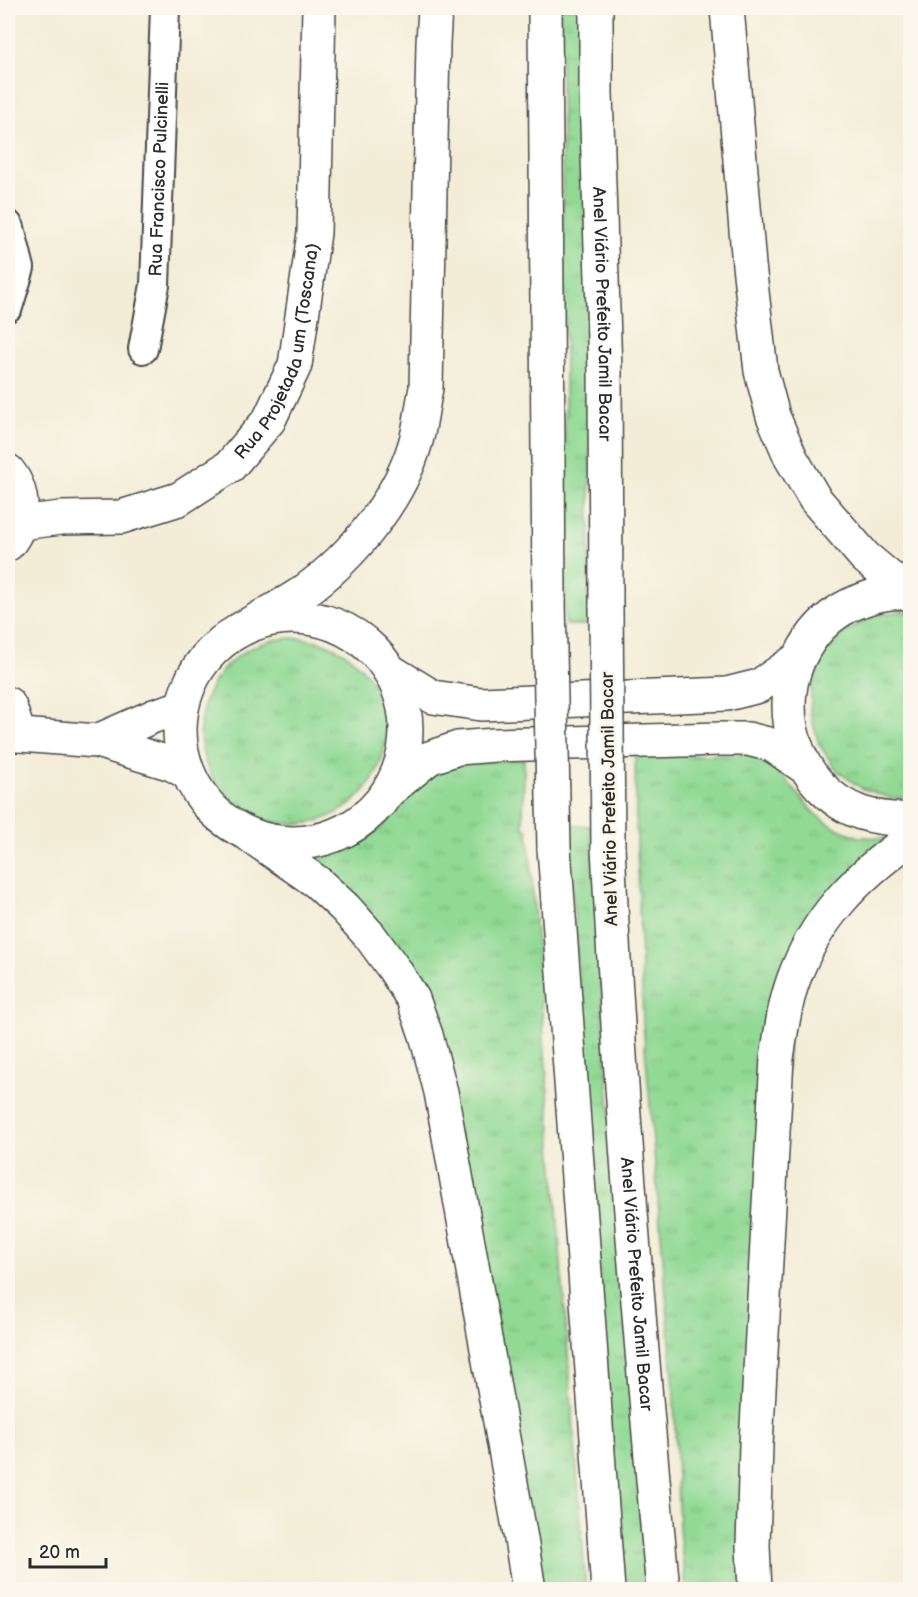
<svg xmlns="http://www.w3.org/2000/svg" width="918" height="1597" font-family="'Balsamiq Sans',sans-serif">
	<defs>
		<pattern id="grass-tufts" width="24" height="20" patternUnits="userSpaceOnUse" patternTransform="scale(1.5)"><rect width="24" height="20" fill="#91d994"/><path d="M3 7l-1-3M5 7V3M7 7l1-3M15 17l-1-3M17 17v-4M19 17l1-3" fill="none" stroke="#7dba80"/></pattern>
	</defs>
	<rect width="100%" height="100%" fill="#fbf7ec"/>
	<filter id="ink" filterUnits="userSpaceOnUse"><feTurbulence type="fractalNoise" baseFrequency=".0167" numOctaves="2"/><feDisplacementMap in="SourceGraphic" scale="12" xChannelSelector="R" yChannelSelector="G"/><feConvolveMatrix kernelMatrix="1 2 1 2 8 2 1 2 1" color-interpolation-filters="sRGB"/></filter>
	<filter id="wash" filterUnits="userSpaceOnUse"><feTurbulence type="fractalNoise" baseFrequency=".008" numOctaves="4" result="noise"/><feDisplacementMap in="SourceGraphic" scale="24" xChannelSelector="R" yChannelSelector="G"/><feGaussianBlur stdDeviation="1.35" result="paint"/><feColorMatrix in="noise" values="0 0 0 0 0 0 0 0 0 0 0 0 0 0 0 0 0 1.4 0 .05"/><feComposite in="paint" operator="in"/></filter>
	<g filter="url(#wash)">
		<rect width="100%" height="100%" fill="#f3edd7"/>
		<g fill="url(#grass-tufts)" stroke="#5e8260" stroke-width="1.5">
			<polygon points="560,8 585,8 591,358 589,625 565,625 565,355"/>
			<polygon points="902,611 910,612 910,797 890,798 861,788 836,770 819,744 810,714 812,683 825,655 845,632 872,616"/>
			<circle cx="293" cy="731" r="93"/>
			<polygon points="753,754 770,761 815,814 834,827 859,837 886,838 798,936 741,1589 686,1589 679,1529 673,1376 643,1023 636,815 635,756"/>
			<polygon points="524,759 523,828 528,829 586,1589 540,1589 435,1025 311,861 342,852 364,840 382,827 408,795 441,769 463,764"/>
			<polygon points="568,825 591,826 606,1057 646,1589 622,1589"/>
		</g>
	</g>
	<g filter="url(#ink)">
		<g fill="none" stroke-linecap="round" stroke-linejoin="round">
			<g stroke="#494845" stroke-width="32">
				<g id="street">
					<polyline points="8,225 10,228 20,268 8,307"/>
					<path id="s1" d="M143 349 155 285 165 8"/>
				</g>
			</g>
			<g stroke="#494845" stroke-width="36">
				<g id="secondary">
					<path d="M8 471C25 492 26 523 8 544"/>
					<path id="s2" d="M20 523 61 518 121 517 179 499 230 466 269 420 295 365 314 233 319 8"/>
					<path d="M910 593C892 591 874 595 857 602 834 611 816 628 804 649 770 707 796 790 861 813 878 818 893 820 910 819"/>
					<circle cx="293" cy="730" r="113"/>
					<polyline points="389,670 433,697 481,704 727,694 759,686 798,659"/>
					<polyline points="8,704 10,707 19,735"/>
					<polyline points="8,734 97,741 172,764 188,773"/>
					<polyline points="97,741 154,716 182,707"/>
					<polyline points="391,789 429,758 458,748 495,745 722,739 748,739 772,745 807,769"/>
				</g>
			</g>
			<g stroke="#494845" stroke-width="36">
				<g id="highway">
					<polyline points="545,8 549,601"/>
					<path id="s3" d="M596 8V93L605 371 606 607"/>
					<polyline points="727,8 749,265 761,371 773,416 791,458 815,499 865,557 890,578 910,587"/>
					<path d="M239 630C260 618 282 606 302 593 353 557 404 495 418 433 421 418 423 403 426 388L433 43 435 8"/>
					<polyline points="252,837 317,882 345,908 370,936 394,969 413,999 426,1035 441,1092 521,1539 529,1590"/>
					<path id="s4" d="M608 847C620 1095 640 1342 663 1590"/>
					<polyline points="554,848 608,1590"/>
					<path d="M755 1590 753 1546 756 1445 777 1058C781 1033 784 1006 793 981 815 919 857 876 910 839"/>
				</g>
			</g>
			<use href="#street" stroke="#fff" stroke-width="28"/>
			<use href="#secondary" stroke="#fff" stroke-width="33"/>
			<use href="#highway" stroke="#fff" stroke-width="33"/>
			<g stroke="#494845" stroke-width="36" stroke-linecap="butt">
				<g id="highway-bridge">
					<polyline points="549,601 554,848"/>
					<polyline points="606,607 608,847"/>
				</g>
			</g>
			<use href="#highway-bridge" stroke="#fff" stroke-width="33"/>
		</g>
	</g>
	<g text-anchor="middle" stroke-width="6" stroke-linejoin="round" paint-order="stroke">
		<g font-size="18" fill="#2b2b2b" stroke="#fbf7ec">
			<text dy="6" stroke="none"><textPath href="#s1" startOffset="171">Rua Francisco Pulcinelli</textPath></text>
			<text dy="6" stroke="none"><textPath href="#s3" startOffset="306">Anel Viário Prefeito Jamil Bacar</textPath></text>
			<text dy="6" stroke="none"><textPath href="#s2" startOffset="351">Rua Projetada um (Toscana)</textPath></text>
			<text transform="translate(609 799) rotate(-91)" y="6">Anel Viário Prefeito Jamil Bacar</text>
			<text dy="6" stroke="none"><textPath href="#s4" startOffset="438">Anel Viário Prefeito Jamil Bacar</textPath></text>
		</g>
	</g>
	<rect width="918" height="1597" fill="none" stroke="#fbf7ec" stroke-width="30"/>
	<path d="M30 1558v9h76v-9" fill="none" stroke="#2b2b2b" stroke-width="3"/>
	<text x="39" y="1558" font-size="18" fill="#2b2b2b" stroke="#fbf7ec" stroke-width="4.5" paint-order="stroke">20 m</text>
</svg>
